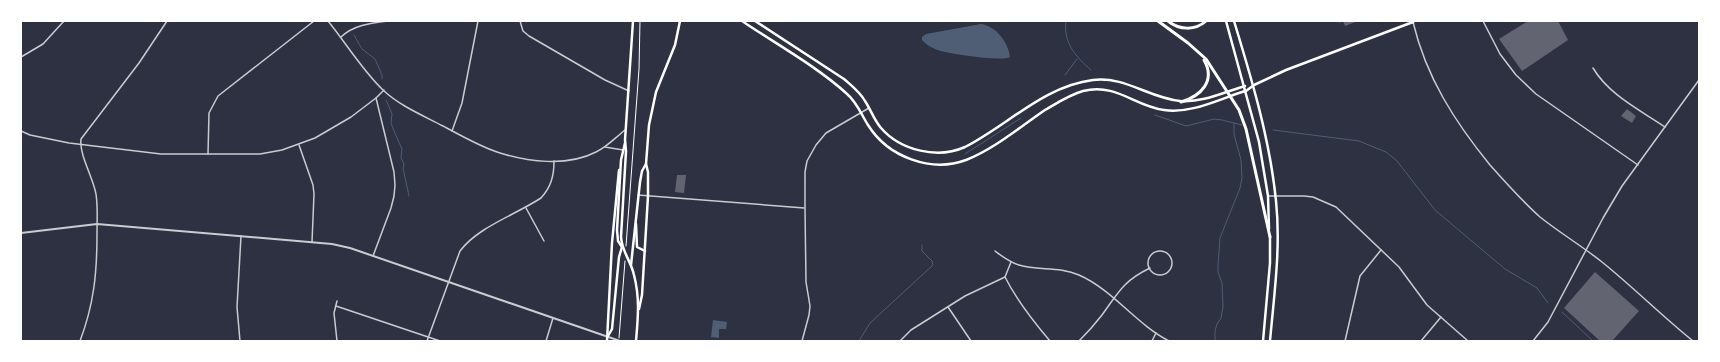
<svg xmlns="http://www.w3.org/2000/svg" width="1720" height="362" font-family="'Nunito Sans',sans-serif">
	<rect width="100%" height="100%" fill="#2d3142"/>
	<g fill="#4f5d75">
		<path d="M981 24C996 26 1008 42 1010 57 1002 62 952 54 941 51 934 49 926 45 922 40V37L926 34Z"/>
		<polygon points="713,320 727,322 726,329 719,329 719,338 711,337"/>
	</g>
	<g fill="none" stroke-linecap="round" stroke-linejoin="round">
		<g stroke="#4f5d75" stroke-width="1">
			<path d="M1066 21C1063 43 1076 57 1091 70"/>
			<polyline points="354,35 362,49 375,59 382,75 382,79"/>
			<polyline points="1065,75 1077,59"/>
			<polyline points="386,100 392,114 391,123 394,131 402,149 401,158 404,164 403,168 409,196"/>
			<polyline points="1155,115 1186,126 1214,119 1222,120 1242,125"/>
			<polyline points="1273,130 1359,141 1386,152 1397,161 1435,210 1505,269 1537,288 1548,303"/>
			<polyline points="965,154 1021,118"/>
			<polyline points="1562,312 1593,341"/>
			<polyline points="859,341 870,323 933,265 932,261 922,251 922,245"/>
			<polyline points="1215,341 1215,331 1217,324 1221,318 1223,307 1222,283 1218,272 1218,265 1220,238 1240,188 1242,178 1241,160 1234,134 1234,123"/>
		</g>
	</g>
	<g fill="#626471">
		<polygon points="1338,21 1358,21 1345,26 1343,21 1339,23"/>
		<polygon points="1528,21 1558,21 1568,40 1522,71 1499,39"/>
		<polygon points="1627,109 1636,116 1632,123 1621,116"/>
		<polygon points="677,175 686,175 684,193 675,192"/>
		<polygon points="1595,272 1639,311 1612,341 1600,341 1564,308"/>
	</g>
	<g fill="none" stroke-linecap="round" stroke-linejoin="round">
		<g stroke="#fff" stroke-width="1">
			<polyline points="626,246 639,69 640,21"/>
			<polyline points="619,338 625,261"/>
		</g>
		<g stroke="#caccd0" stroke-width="1.5">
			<path d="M328 21C346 43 362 70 383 90 400 106 422 115 443 126 460 135 479 146 497 152 527 162 567 167 596 152 607 147 615 138 625 130"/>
			<polyline points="520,21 523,31 529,36 605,80 629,91"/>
			<polyline points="1483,21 1500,54 1516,75 1536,94 1638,165"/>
			<path d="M1413 22C1426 77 1455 122 1490 165 1506 183 1522 201 1540 217 1560 233 1582 246 1602 262 1633 287 1662 316 1693 341"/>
			<path d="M341 37C353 25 371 23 387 21"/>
			<polyline points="21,57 43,44 64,21"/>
			<path d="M1593 68C1609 95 1640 110 1665 127"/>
			<polyline points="21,131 30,135 69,143 161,154 260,154 282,150 315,138 351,117 376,98 384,90"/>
			<polyline points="452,131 462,103 478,21"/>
			<polyline points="299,145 313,185 314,194 312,242"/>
			<polyline points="605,147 623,150"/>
			<polyline points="208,154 209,113 218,96 314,21"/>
			<polyline points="638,195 804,208"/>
			<polyline points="1268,196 1304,196 1313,197 1336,207 1399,267 1427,305 1468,341"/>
			<polyline points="526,208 544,241"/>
			<path d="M995 251C1003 257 1009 262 1019 265 1038 271 1059 266 1079 275 1113 290 1136 324 1169 341"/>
			<circle cx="1160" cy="263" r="12"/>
			<polyline points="373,256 391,208 394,196 395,185 394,172 376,98"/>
			<path d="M1011 262 1005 277C1017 301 1033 321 1050 341"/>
			<polyline points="337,301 334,313 337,341"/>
			<polyline points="336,306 440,341"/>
			<polyline points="948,307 971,341"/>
			<path d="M80 341C94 304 97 273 97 234 97 221 98 207 96 194 93 177 79 155 81 139L139 63 167 21"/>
			<polyline points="240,341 237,307 241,236"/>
			<path d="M427 341 460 251C478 227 515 215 541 198 551 187 554 176 554 161"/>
			<polyline points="546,341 553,318"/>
			<polyline points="802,341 809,315 810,306 806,282 805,208 805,172 807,161 816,145 826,133 869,108"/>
			<polyline points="900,341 911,330 965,296 1005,277"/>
			<path d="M1079 341C1087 333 1095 324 1102 315 1118 293 1123 281 1150 268"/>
			<polyline points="1152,341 1156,333"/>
			<polyline points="1345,341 1360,276 1381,250"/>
			<polyline points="1421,341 1441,317"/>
			<polyline points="1533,341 1548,322 1603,218 1622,186 1699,80"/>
		</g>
		<polyline stroke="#caccd0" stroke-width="2" points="21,233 97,224 332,244 350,248 620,341"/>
		<g stroke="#fff" stroke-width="2.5">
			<path d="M742 21C776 44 816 66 846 93 857 102 861 114 868 125 888 157 931 173 966 160 994 149 1020 127 1045 110 1057 103 1069 95 1083 91 1117 83 1134 106 1164 110 1192 114 1219 99 1245 91"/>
			<path d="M755 21 844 79C852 86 860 92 865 101 871 110 874 120 881 128 901 151 938 159 965 147 1008 125 1044 86 1093 80 1125 76 1149 98 1180 101 1202 103 1224 92 1245 86"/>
			<polyline points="636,224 637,247 645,251"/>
			<polyline points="631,265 640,182 642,171 646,164"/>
			<polyline points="639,309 642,295 648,196 648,172 646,164 649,125 656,92 675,45 680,21"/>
			<polyline points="608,336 612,329 619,257 622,247"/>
			<polyline points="607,341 612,243 619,170"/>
		</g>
		<g stroke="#fff" stroke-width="2.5">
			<path d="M633 21 625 140 626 151 621 237C622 252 631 261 634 275 640 298 638 318 636 341"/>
			<polyline points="622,247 618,241 617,230 621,160 625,143"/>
		</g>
		<g stroke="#fff" stroke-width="2.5">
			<polyline points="1226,21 1259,142 1268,196 1269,229"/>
			<path d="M1234 21C1252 80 1270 140 1276 201 1281 248 1274 295 1270 341"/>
			<polyline points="1246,91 1254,85 1286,70 1413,22"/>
			<polyline points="1263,341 1270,263 1270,236"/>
		</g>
		<g stroke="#fff" stroke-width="3">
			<polyline points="1158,21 1188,43 1206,59 1239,110 1246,129 1270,237"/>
			<path d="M1168 21C1179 30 1195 31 1206 21"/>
			<polyline points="1413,21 1413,22"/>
			<path d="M1181 102C1201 96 1216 81 1204 60"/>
		</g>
	</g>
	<rect width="1720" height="362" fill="none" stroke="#ffffff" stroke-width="44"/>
</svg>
